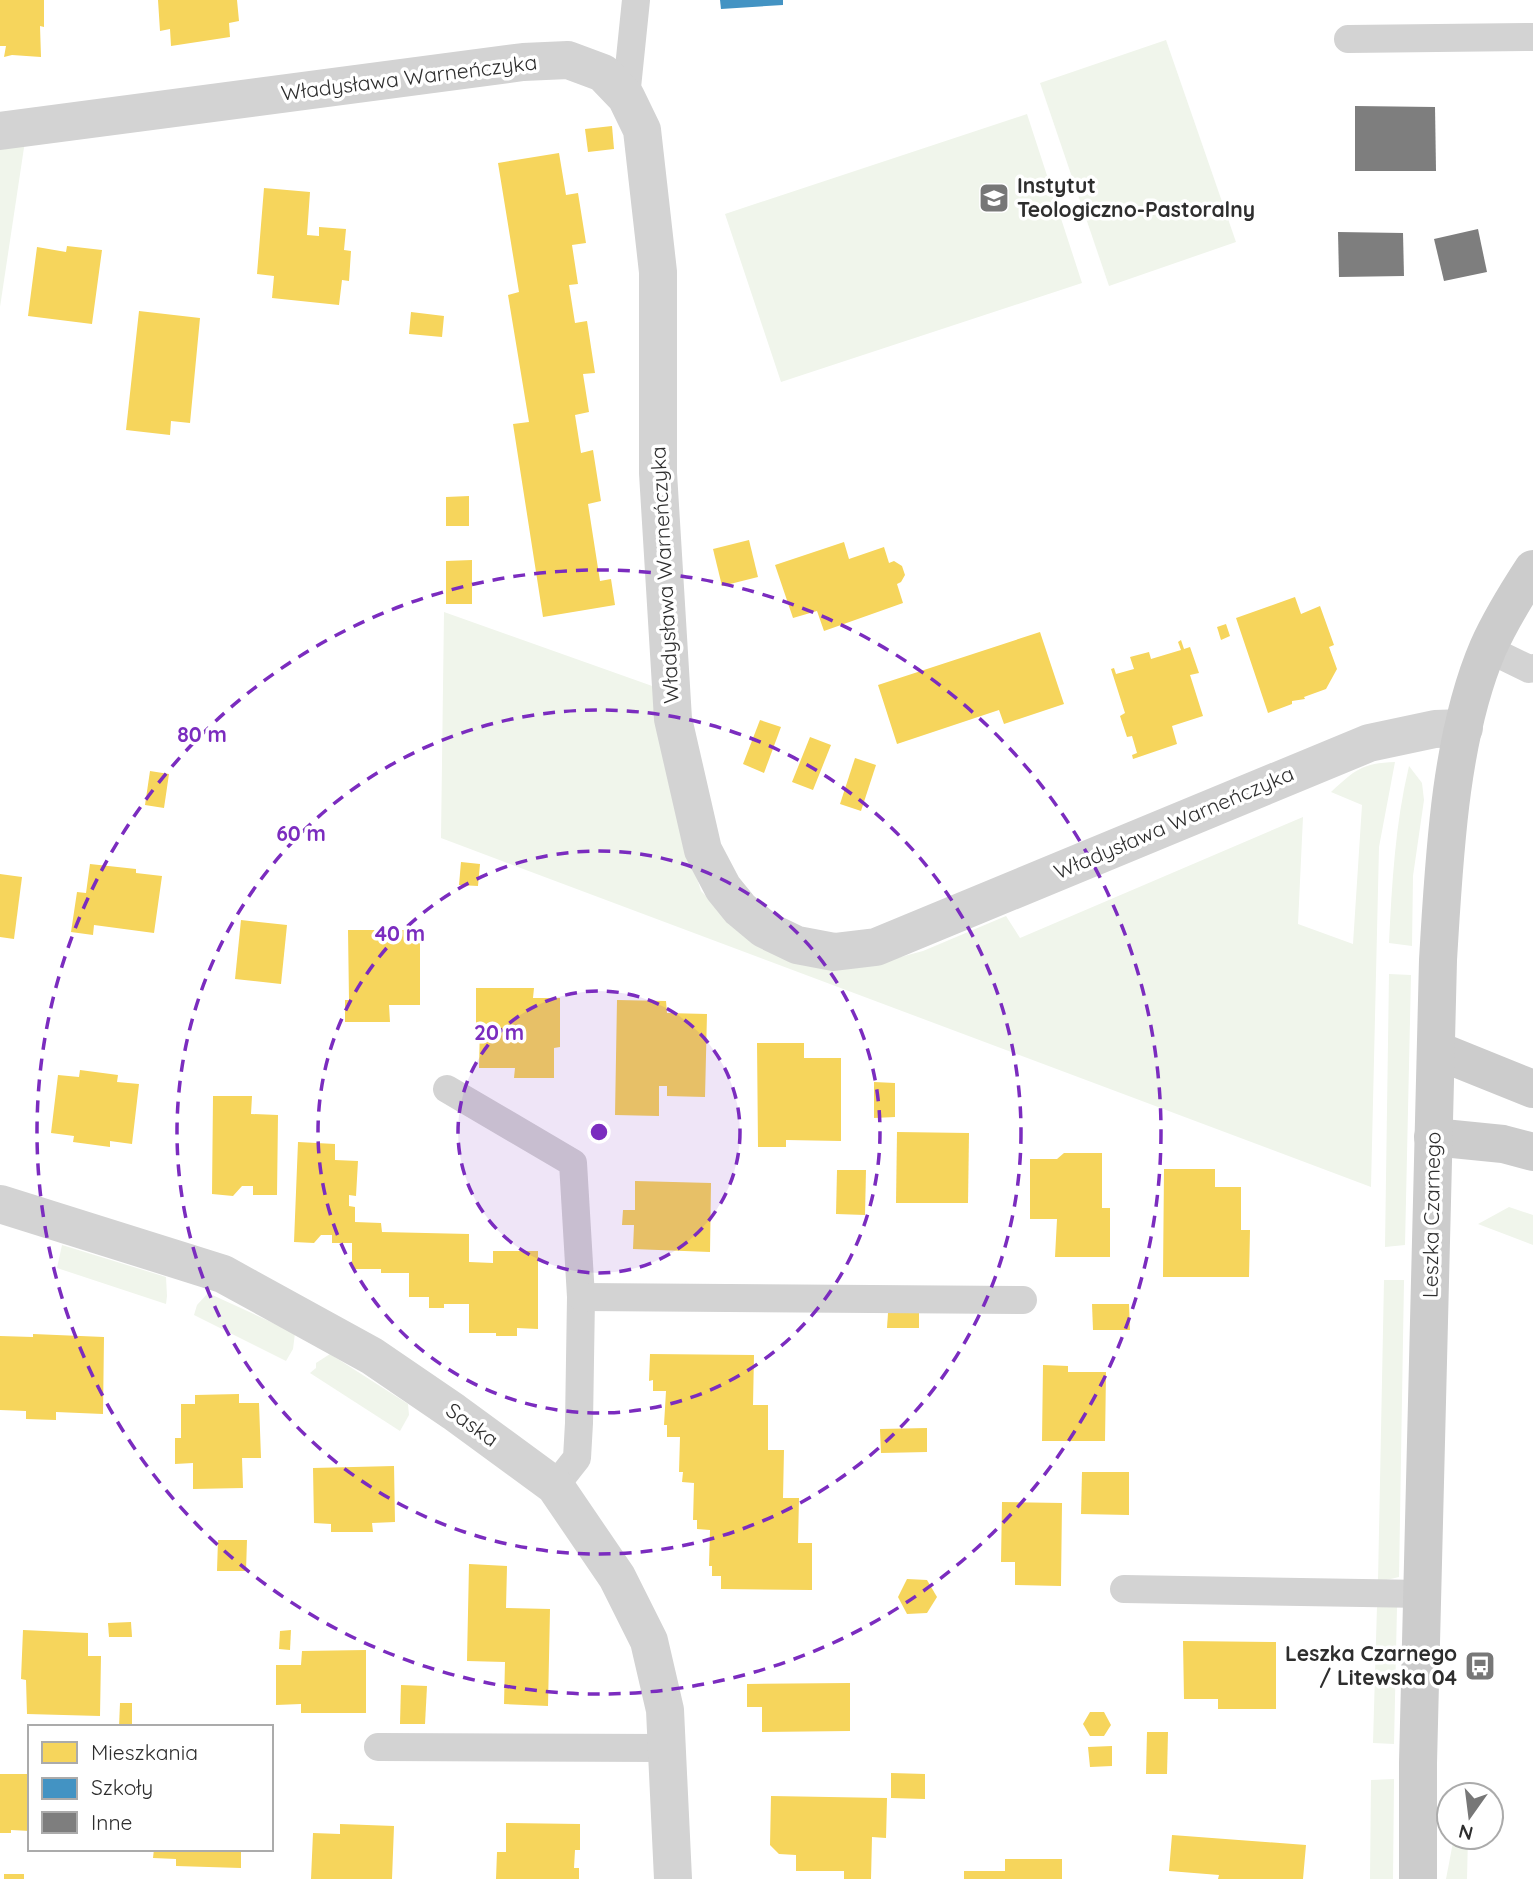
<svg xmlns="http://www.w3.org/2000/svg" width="1533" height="1879" font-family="Quicksand,sans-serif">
	<rect width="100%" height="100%" fill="#fff"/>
	<g fill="#f0f5eb">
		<polygon points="1166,40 1236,242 1109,286 1040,83"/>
		<polygon points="1027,114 1082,283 781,382 725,214"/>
		<polygon points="25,141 0,307 0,145"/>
		<path d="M444 612 655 687 678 818 701 891 729 919 863 967 923 951 1006 916 1020 938 1303 817 1298 924 1353 944 1362 805 1331 792C1355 770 1362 763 1395 762L1379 847 1371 1187 441 838Z"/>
		<path d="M1409 766 1422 783 1424 800 1413 876 1412 946 1389 943C1392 883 1395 825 1409 766Z"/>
		<polygon points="1389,974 1411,975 1405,1245 1385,1247"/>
		<polygon points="1509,1207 1533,1215 1533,1245 1478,1224"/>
		<polygon points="62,1245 166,1277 167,1296 166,1304 57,1268"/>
		<polygon points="1384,1280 1404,1280 1399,1577 1378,1582"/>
		<polygon points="208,1293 295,1333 293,1349 286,1361 194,1315 197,1305"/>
		<polygon points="330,1354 408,1404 409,1415 400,1431 310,1373 316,1368 316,1363"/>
		<polygon points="1377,1606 1397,1607 1394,1744 1373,1743"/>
		<polygon points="1394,1779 1393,1879 1370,1879 1371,1780"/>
		<polygon points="1454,1837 1468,1837 1467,1879 1446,1879"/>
	</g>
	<g fill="#f6d55c">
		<polygon points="0,0 44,0 44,27 40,26 41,57 12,55 4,57 6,46 0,46"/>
		<polygon points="158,0 237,0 239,21 229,23 230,37 171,46 170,29 160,31"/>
		<polygon points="612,126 614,149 588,152 585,129"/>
		<polygon points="559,153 566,195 578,193 586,243 572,245 578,284 569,285 575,323 587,321 595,373 583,374 589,412 575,415 581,453 593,450 601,501 588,504 600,581 611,579 615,605 543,617 513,424 529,422 508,295 519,292 498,163"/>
		<polygon points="264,188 310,192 307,235 319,236 319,227 346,229 344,250 351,251 349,281 342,280 339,305 272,298 274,276 257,274"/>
		<polygon points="67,246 102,250 92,324 28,316 37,247 66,252"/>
		<polygon points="139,311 200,318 190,423 171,421 170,435 126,430"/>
		<polygon points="411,312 444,316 442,337 409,334"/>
		<polygon points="469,496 469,526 446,526 446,497"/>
		<polygon points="749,540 758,577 722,586 713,549"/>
		<polygon points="844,542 849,559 884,547 889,563 894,561 902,566 905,575 901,582 897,584 903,603 824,631 817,611 793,618 775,565"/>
		<polygon points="472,560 472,604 446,604 446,561"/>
		<polygon points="1295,597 1301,614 1320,606 1334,645 1329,647 1337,669 1326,689 1304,697 1305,699 1292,701 1292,704 1268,713 1236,618"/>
		<polygon points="1226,624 1230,636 1221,640 1217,627"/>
		<polygon points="1040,632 1064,704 1004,724 999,710 897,744 878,685"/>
		<polygon points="1181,640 1184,649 1190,647 1199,673 1190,675 1203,716 1172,726 1177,744 1133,759 1132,755 1137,753 1132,736 1127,737 1120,716 1125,713 1111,669 1114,668 1116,674 1134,669 1130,657 1149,652 1151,659 1181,650 1178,642"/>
		<polygon points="760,720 781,727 764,773 743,764"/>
		<polygon points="810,737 831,745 813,790 792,782"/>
		<polygon points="855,758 876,765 861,811 840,804"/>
		<polygon points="150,771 169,774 164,808 145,805"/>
		<polygon points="461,862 480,864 478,886 459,885"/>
		<polygon points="90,864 136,869 136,873 162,876 154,933 94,925 93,935 71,932 77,892 86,893"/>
		<polygon points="0,874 22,877 14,939 0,937"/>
		<polygon points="241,920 287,925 281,984 235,979"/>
		<polygon points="348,930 420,930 420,1005 389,1005 390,1022 345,1022 345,1000 349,1000"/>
		<polygon points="476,988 534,988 533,998 560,998 560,1047 554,1048 554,1078 514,1078 515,1068 479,1068 480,1024 476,1024"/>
		<polygon points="617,1000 666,1001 667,1013 707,1014 705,1097 667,1096 667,1086 659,1086 659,1116 615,1115"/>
		<polygon points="757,1043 804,1043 804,1058 841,1058 841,1141 786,1140 786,1147 758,1147"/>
		<polygon points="80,1070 118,1075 117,1082 139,1084 132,1144 110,1141 110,1147 73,1142 74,1136 51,1133 58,1075 79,1077"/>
		<polygon points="874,1082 895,1083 895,1117 874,1118"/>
		<polygon points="213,1096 252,1096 251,1114 278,1115 277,1195 253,1195 253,1186 242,1186 233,1196 212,1194"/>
		<polygon points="897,1132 969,1133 968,1203 896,1203"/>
		<polygon points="298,1142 335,1144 335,1160 358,1161 356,1196 349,1195 349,1206 355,1207 355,1222 381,1223 382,1232 469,1234 469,1262 493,1263 493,1251 538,1251 538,1329 517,1328 517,1336 496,1336 496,1333 469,1333 469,1304 444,1304 444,1308 429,1308 429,1297 409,1297 409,1273 381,1273 381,1269 352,1269 352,1243 332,1243 332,1235 321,1235 314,1243 294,1242"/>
		<polygon points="1064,1153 1102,1153 1102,1208 1110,1208 1110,1257 1055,1257 1057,1219 1030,1219 1030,1159 1057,1159"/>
		<polygon points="1164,1169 1215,1169 1215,1187 1241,1187 1241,1230 1250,1230 1249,1277 1163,1277"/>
		<polygon points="837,1170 866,1170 865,1215 836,1214"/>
		<polygon points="635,1181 711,1183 710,1252 633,1249 634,1225 622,1225 623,1210 635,1210"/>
		<polygon points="1092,1304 1129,1304 1130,1330 1093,1330"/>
		<polygon points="888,1313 919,1313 919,1328 887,1328"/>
		<polygon points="33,1334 104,1337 103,1414 56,1412 56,1420 26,1419 26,1411 0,1410 0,1336 33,1337"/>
		<polygon points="650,1354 754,1355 753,1405 768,1405 768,1450 784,1450 783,1498 799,1498 798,1543 812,1543 812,1590 721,1589 721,1576 712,1576 712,1566 709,1566 710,1530 697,1529 697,1520 693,1520 694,1483 682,1482 683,1472 679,1472 680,1437 667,1437 667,1425 664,1425 666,1391 653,1391 653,1380 649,1381"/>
		<polygon points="1043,1365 1068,1366 1068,1372 1106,1372 1105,1441 1042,1441"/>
		<polygon points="239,1394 239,1403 259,1403 261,1458 242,1458 243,1488 193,1489 193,1463 175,1464 175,1438 181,1438 181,1404 195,1404 195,1395"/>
		<polygon points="927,1428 927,1452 881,1453 880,1429"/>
		<polygon points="394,1466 395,1522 372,1523 373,1532 331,1532 331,1524 314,1523 313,1468"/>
		<polygon points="1082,1472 1129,1472 1129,1515 1081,1514"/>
		<polygon points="1002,1502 1062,1503 1061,1586 1015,1585 1015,1562 1001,1562"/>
		<polygon points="218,1540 247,1540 246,1571 217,1571"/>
		<polygon points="469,1564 507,1566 506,1608 550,1609 548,1706 504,1704 505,1662 467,1661"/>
		<polygon points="907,1579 927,1580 937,1597 927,1613 907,1614 898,1597"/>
		<polygon points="131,1622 132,1637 109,1637 108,1623"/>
		<polygon points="23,1630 88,1633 88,1656 101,1656 100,1716 27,1714 26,1680 21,1679"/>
		<polygon points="291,1630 290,1650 279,1649 280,1631"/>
		<polygon points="1183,1641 1276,1642 1276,1709 1218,1709 1218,1699 1184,1699"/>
		<polygon points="366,1650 366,1713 301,1713 301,1704 276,1705 276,1665 301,1665 302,1651"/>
		<polygon points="850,1683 850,1731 762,1732 762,1707 747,1707 747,1684"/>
		<polygon points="401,1685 427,1686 425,1724 400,1724"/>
		<polygon points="120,1703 132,1703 132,1727 119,1727"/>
		<polygon points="1090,1712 1104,1712 1111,1725 1104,1736 1090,1736 1083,1724"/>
		<polygon points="1147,1732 1168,1732 1167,1774 1146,1774"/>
		<polygon points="1112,1746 1112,1766 1090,1767 1088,1747"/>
		<polygon points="891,1773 925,1774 925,1799 891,1798"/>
		<polygon points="0,1774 30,1774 30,1831 11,1830 11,1833 0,1833"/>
		<polygon points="771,1796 887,1798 886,1838 872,1837 871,1879 844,1879 844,1871 796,1871 796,1855 779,1854 770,1845"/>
		<polygon points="506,1823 580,1824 580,1850 575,1850 574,1868 579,1868 579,1879 496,1879 497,1852 506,1852"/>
		<polygon points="340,1824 394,1826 392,1879 311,1879 313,1833 340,1834"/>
		<polygon points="1172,1835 1306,1845 1303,1879 1218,1879 1219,1875 1169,1871"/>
		<polygon points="154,1849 241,1849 241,1868 176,1866 176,1859 153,1858"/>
		<polygon points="1005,1859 1062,1859 1062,1879 964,1879 964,1871 1005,1871"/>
		<rect x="4" y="1874" width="20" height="5"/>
	</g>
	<polygon fill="#4393c3" points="720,0 783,0 783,5 721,9"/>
	<g fill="#7e7e7e">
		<polygon points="1355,106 1435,107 1436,171 1355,171"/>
		<polygon points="1478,229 1487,272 1444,281 1434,239"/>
		<polygon points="1338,232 1403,233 1404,276 1339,277"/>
	</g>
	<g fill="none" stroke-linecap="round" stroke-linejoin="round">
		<g stroke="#d3d3d3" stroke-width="28">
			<polyline points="1348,39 1533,37"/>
			<polyline points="626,97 636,0"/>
			<polyline points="1488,649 1529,669 1533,668"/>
			<polyline points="447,1089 573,1163 581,1297 579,1423 577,1458 555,1486"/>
			<polyline points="581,1297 1023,1300"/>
			<polyline points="1124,1589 1424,1594"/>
			<polyline points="378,1747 667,1748"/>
		</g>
		<g stroke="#d3d3d3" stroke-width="38">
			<polyline points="0,131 523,62 568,60 603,73 626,97 642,130 658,272 658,473 673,719 703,850 723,888 740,909 764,929 797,945 834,952 876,947 1369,743 1435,729 1464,728"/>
			<polyline points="0,1204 223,1274 372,1356 454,1412 555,1486 617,1577 649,1641 665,1710 673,1879"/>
		</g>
		<g stroke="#ccc" stroke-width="38">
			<polyline points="1436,1050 1533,1089"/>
			<polyline points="1433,1137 1503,1144 1533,1152"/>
			<path d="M1418 1879V1763L1438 960C1444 863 1449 739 1488 648 1500 621 1516 595 1533 569"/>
		</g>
	</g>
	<circle cx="599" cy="1132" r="141" fill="#7b2cbf" fill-opacity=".12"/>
	<g fill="none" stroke="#7b2cbf" stroke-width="3.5" stroke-dasharray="12 9">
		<circle cx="599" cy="1132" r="141"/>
		<circle cx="599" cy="1132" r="281"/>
		<circle cx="599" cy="1132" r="422"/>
		<circle cx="599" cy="1132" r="562"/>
	</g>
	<defs>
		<g id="university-square" transform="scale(1.575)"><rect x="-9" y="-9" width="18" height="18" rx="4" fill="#777" stroke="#fff"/><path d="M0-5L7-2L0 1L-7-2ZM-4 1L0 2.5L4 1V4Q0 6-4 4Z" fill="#fff"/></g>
		<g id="bus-square" transform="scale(1.575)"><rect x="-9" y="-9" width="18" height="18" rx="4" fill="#777" stroke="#fff"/><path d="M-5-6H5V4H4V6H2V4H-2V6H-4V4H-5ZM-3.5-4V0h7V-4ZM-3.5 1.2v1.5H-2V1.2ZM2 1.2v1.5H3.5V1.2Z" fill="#fff"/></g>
	</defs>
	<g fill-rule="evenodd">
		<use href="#university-square" x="994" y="198"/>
		<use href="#bus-square" x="1480" y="1666"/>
	</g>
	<g text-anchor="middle" stroke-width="7" stroke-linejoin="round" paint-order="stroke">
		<g font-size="21" fill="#2e2e2e" stroke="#fff">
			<text transform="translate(409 78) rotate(-7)" y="7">Władysława Warneńczyka</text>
			<text transform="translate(665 575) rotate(-93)" y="7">Władysława Warneńczyka</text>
			<text transform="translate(1174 823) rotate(-23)" y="7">Władysława Warneńczyka</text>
			<text transform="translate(1432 1215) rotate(-89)" y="7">Leszka Czarnego</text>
			<text transform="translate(472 1425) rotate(36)" y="7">Saska</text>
		</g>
		<g font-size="21" font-weight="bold" fill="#2e2e2e" stroke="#fff" text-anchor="start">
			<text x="1017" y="193">Instytut<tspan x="1017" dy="24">Teologiczno-Pastoralny</tspan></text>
			<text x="1457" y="1661" text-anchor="end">Leszka Czarnego<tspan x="1457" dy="24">/ Litewska 04</tspan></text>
		</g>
	</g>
	<circle cx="599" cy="1132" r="10" fill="#7b2cbf" stroke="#fff" stroke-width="3.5"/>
	<g font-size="21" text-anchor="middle" font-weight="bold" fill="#7b2cbf" stroke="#fff" stroke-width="7" stroke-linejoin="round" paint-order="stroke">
		<text x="202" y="742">80 m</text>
		<text x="301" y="841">60 m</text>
		<text x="400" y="941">40 m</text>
		<text x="499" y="1040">20 m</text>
	</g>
	<rect x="28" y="1725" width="245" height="126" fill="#ffffff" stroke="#ababab" stroke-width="2"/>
	<rect x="42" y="1742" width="35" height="21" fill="#f6d55c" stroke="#ababab" stroke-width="2"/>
	<text x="91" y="1760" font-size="21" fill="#2e2e2e">Mieszkania</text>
	<rect x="42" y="1778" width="35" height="21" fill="#4393c3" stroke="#ababab" stroke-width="2"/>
	<text x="91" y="1795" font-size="21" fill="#2e2e2e">Szkoły</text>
	<rect x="42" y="1812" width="35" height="21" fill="#7e7e7e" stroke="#ababab" stroke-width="2"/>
	<text x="91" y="1830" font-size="21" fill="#2e2e2e">Inne</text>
	<g transform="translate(1470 1816) rotate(194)"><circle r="33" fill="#ffffff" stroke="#ababab" stroke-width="2"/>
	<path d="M0-5L12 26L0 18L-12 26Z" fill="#777777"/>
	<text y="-10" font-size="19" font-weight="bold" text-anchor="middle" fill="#2e2e2e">N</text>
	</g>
</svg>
